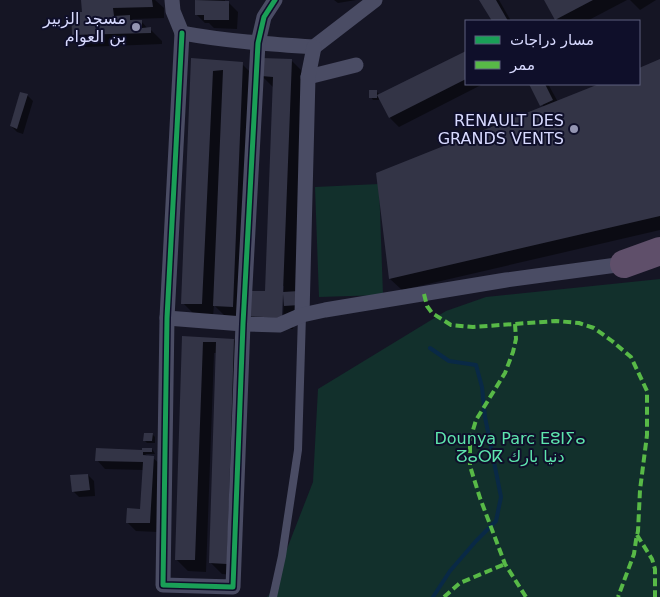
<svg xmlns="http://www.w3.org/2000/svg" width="660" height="597" font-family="'DejaVu Sans','Noto Naskh Arabic','Noto Sans Tifinagh',sans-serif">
	<rect width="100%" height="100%" fill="#151524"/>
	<g fill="#12302c">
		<polygon points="379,184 383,295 319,297 315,187"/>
		<polygon points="660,279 660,597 267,597 269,595 313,482 318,389 446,311 486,297"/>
	</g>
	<g fill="#0007" fill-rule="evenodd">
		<polygon points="83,0 155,0 164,8 164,18 132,19 134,22 141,21 148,29 150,29 162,41 162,44 85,47 73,35 83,13"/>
		<polygon points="196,0 225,0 225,2 229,3 238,12 237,29 214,28 209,23 205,23 196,14"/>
		<polygon points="334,0 356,0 338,3"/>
		<polygon points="481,0 499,0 511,21 493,21"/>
		<polygon points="546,0 627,0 587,21 558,21"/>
		<polygon points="630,0 656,0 640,10"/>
		<polygon points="466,52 466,84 483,84 399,127 390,118 379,96 379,100 373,100 371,97 376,91 380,95"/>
		<polygon points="193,60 242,64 254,76 245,318 226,317 214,305 213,316 195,315 183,303"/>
		<path d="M291 60 303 72 295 292 305 298 294 311 293 329 259 328 248 316 266 293 274 88 262 76ZM282 286H284L283 324H280Z"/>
		<polygon points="660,61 660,230 402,290 390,279 544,107 531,84 548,84 558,102 602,84 639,84 639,69"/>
		<polygon points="27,95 33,101 23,134 17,132 11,126"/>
		<polygon points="183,337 234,340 246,352 238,575 222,574 210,562 217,353 214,353 206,572 188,571 176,559"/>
		<polygon points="152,434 155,437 155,443 147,443 144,440"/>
		<polygon points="152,449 154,452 155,454 145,454 149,457 153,458 162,466 158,532 136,531 127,522 141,511 144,470 105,469 97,460"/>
		<polygon points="88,475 94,481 95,496 79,497 73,491"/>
	</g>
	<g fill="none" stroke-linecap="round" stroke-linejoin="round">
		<polyline stroke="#092946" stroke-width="4" points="430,348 449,361 476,365 482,387 485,417 501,497 496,521 476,541 450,571 433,597"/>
	</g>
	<g fill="#333446">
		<polygon points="81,0 152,0 153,7 113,8 114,16 130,15 130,20 142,20 142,28 151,27 151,33 72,35 71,12 82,12"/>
		<polygon points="195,0 229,1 229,20 204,20 204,15 195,15"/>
		<polygon points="479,0 496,0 508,21 492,21"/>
		<polygon points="544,0 593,0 555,20"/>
		<polygon points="466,51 466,79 389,118 377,95"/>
		<polygon points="191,58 243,62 233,307 213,306 223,70 213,71 202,304 181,304"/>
		<polygon points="261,58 292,59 283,292 299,291 300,305 284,306 283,294 282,318 246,316 247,291 265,291 273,77 261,76"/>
		<polygon points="660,59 660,216 389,279 376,173 599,84 639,84 639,68"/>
		<polygon points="529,84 545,84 553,100 540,106"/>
		<rect x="369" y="90" width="8" height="8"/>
		<polygon points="20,92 28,94 17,129 10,126"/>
		<polygon points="182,336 234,339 227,564 209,563 216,342 203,342 195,560 175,560"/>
		<polygon points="144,433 153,433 152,441 143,441"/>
		<polygon points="96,448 142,450 142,448 152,448 152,452 143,452 143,455 154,456 150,523 126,523 127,508 140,509 143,462 95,461"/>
		<polygon points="88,474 90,490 72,492 70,475"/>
	</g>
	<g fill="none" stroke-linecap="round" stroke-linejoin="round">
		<polyline stroke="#4a4c64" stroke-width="8" points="273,597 282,556 298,450 302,315"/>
		<g stroke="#4a4c64" stroke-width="15">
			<path d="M172 0 173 11 182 33C225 41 269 44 314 47L375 0"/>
			<polyline points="182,33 167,318 163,585 233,587 243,324 258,43 264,17 275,0"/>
			<polyline points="308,77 356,65"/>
			<polyline points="302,315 308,77 314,47"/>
			<polyline points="167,318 243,324 279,325 302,315 325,310 506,280 624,264"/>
		</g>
		<polyline stroke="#5f4f6a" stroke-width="28" points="624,264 660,251"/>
		<g stroke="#58b947" stroke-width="4" stroke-dasharray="8 4" stroke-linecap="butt">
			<polyline points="424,294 427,306 432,313 451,325 473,327 556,321 579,323 594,328 612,341 631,357 647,391 647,435 640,490 638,531 636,540 634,554 618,597"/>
			<polyline points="515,324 516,339 513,352 505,373 476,420 470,440 470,466 480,498 505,564 526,597"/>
			<polyline points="637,535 652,559 655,569 655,597"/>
			<polyline points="444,597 460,583 505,564"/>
		</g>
		<g stroke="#0f0f2a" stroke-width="8">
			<polyline id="cycleway" points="182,33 167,318 163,585 233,587 243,324 258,43 264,17 275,0"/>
		</g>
		<use href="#cycleway" stroke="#1a9f57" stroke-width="5"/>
	</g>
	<g fill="#9495b2" stroke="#0f0f2a" stroke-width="2">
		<circle cx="136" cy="27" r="5"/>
		<circle cx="574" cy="129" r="5"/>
	</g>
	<g text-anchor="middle" stroke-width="4" stroke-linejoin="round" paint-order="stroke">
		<g font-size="16" fill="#d8daff" stroke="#0f0f2a" text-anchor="end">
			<text x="126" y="24">مسجد الزبير<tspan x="126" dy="18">بن العوام</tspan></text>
			<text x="564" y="126">RENAULT DES<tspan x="564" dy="18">GRANDS VENTS</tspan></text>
		</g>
		<g font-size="16" fill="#5ee5ad" stroke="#0f0f2a">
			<text x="510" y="444">Dounya Parc ⴹⵓⵏⵢⴰ<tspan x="510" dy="18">ⵒⴰⵔⴽ دنيا بارك</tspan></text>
		</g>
	</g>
	<rect x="465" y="20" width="175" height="65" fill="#0f0f2a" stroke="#5f607f"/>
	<rect x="475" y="36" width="25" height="8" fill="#1a9f57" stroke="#5f607f"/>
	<text x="510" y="45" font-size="15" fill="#d8daff">مسار دراجات</text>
	<rect x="475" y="61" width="25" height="8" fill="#58b947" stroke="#5f607f"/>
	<text x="510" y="70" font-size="15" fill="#d8daff">ممر</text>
</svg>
